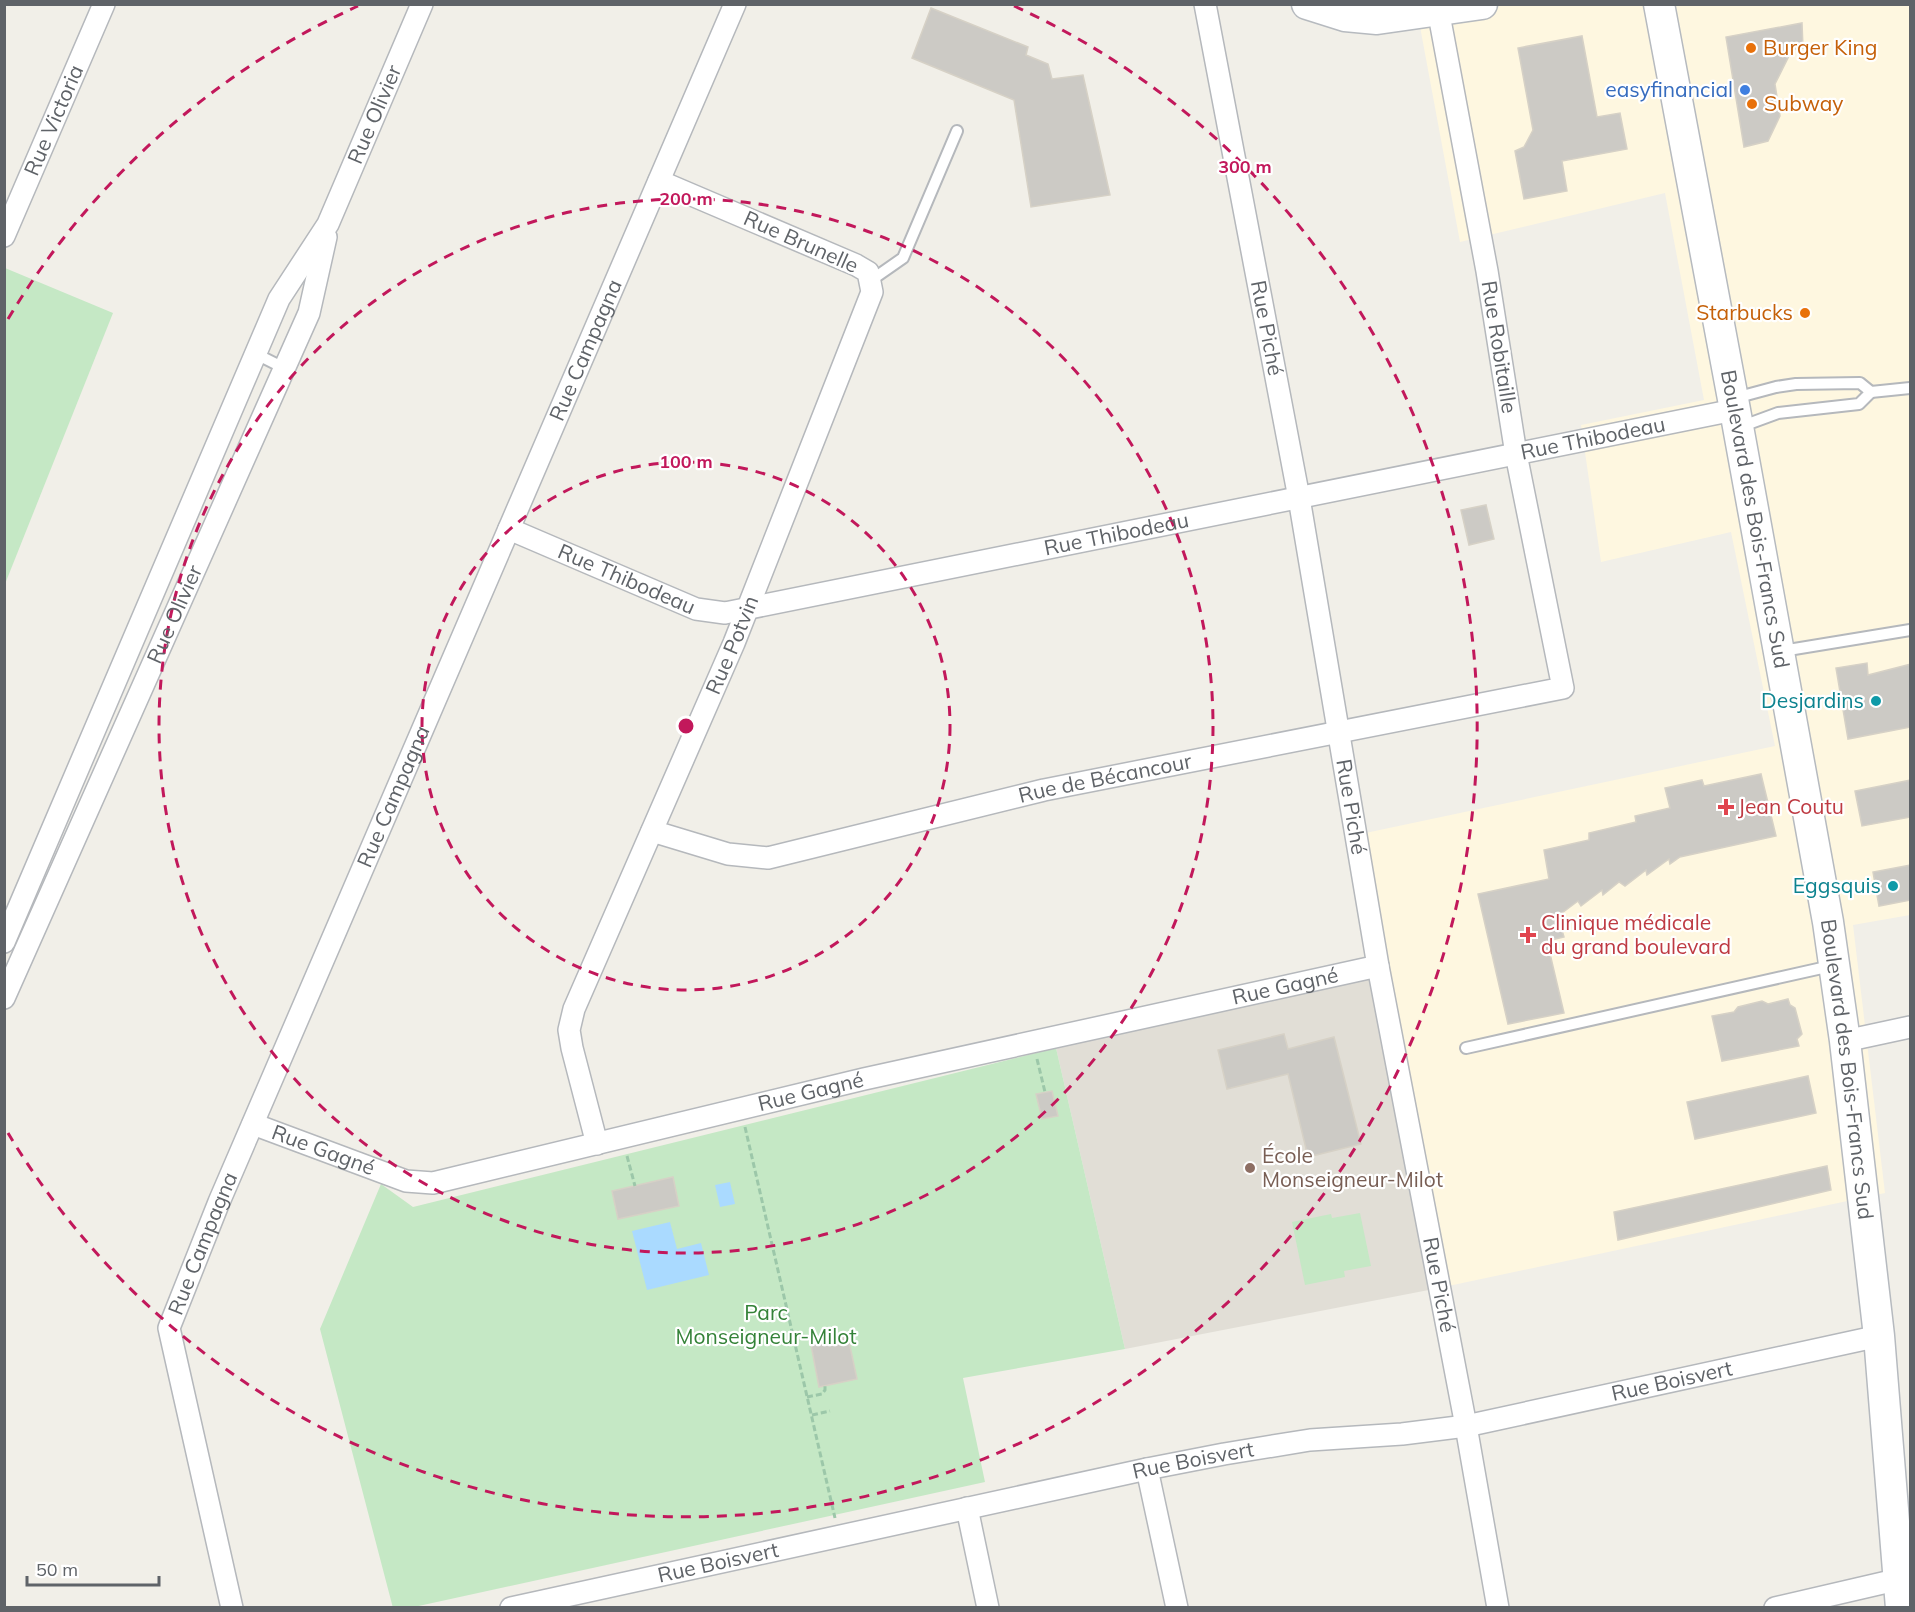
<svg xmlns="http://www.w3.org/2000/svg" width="1915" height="1612" font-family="Mulish,sans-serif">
	<rect width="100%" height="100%" fill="#f1efe8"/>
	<polygon fill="#fef7e0" points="1416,5 1910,5 1910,915 1853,925 1885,1193 1439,1288 1356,835 1775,746 1731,532 1601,562 1581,425 1704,400 1665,193 1460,242"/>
	<polygon fill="#e1ded6" points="1378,966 1439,1288 1125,1349 1056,1048"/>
	<g fill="#c5e8c5">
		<polygon points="5,268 113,313 5,584"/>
		<polygon points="1056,1048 1125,1349 963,1378 985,1482 414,1607 393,1608 320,1329 381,1184 413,1207"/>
		<polygon points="1360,1213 1371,1266 1344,1271 1345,1277 1305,1285 1292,1222 1331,1214 1332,1218"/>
	</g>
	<g fill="#aadaff">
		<polygon points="730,1182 735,1204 720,1207 715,1185"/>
		<polygon points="670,1222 677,1249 701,1243 709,1275 647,1290 632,1231"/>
	</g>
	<g fill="#cccac5" stroke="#d6d1c6" stroke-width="1.5">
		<polygon points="931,8 1028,47 1026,55 1048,64 1052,79 1083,75 1110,195 1031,207 1014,100 912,58"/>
		<polygon points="1802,23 1803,48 1792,50 1775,84 1780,116 1768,141 1744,147 1726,37"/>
		<polygon points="1582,36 1597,117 1620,113 1627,149 1562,161 1567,191 1524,199 1515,151 1524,147 1533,130 1518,48"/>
		<polygon points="1486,505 1494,539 1469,545 1461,510"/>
		<polygon points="1867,663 1868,675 1911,664 1911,727 1848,739 1836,668"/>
		<polygon points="1761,774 1776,836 1680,857 1670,864 1669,859 1647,875 1646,870 1625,886 1619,882 1603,895 1602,890 1581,906 1578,901 1558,916 1564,937 1547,941 1564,1013 1508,1024 1478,894 1549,879 1544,850 1589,840 1589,833 1636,822 1635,816 1670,808 1665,788 1702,780 1704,786"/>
		<polygon points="1911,780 1911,817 1862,826 1855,791"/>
		<polygon points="1911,865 1911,900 1879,906 1873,872"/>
		<polygon points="1788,999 1790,1005 1795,1008 1802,1034 1797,1039 1799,1046 1722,1061 1712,1016 1734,1012 1738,1007 1762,1001 1768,1004"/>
		<polygon points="1284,1034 1288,1049 1334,1037 1361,1144 1308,1157 1288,1074 1227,1089 1218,1050"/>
		<polygon points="1808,1076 1816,1113 1695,1139 1687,1102"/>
		<polygon points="1052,1091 1058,1116 1042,1119 1036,1094"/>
		<polygon points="1827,1166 1831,1190 1618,1240 1614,1212"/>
		<polygon points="673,1177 679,1206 618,1219 612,1191"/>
		<polygon points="848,1337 857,1379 819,1387 811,1345"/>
	</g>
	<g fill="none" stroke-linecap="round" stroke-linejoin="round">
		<g stroke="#b5b8bc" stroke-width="14">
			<g id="lane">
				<polyline points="870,281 903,258 957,131"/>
				<polyline points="256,354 284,368"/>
				<polyline points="1871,392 1910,388"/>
				<polyline points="1735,398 1776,387 1796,384 1860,383 1871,392 1859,404 1778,413 1740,427"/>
				<polyline points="1782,651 1910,630"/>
				<polyline points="1466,1048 1831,966"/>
			</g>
		</g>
		<g stroke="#b5b8bc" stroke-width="24">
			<g id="street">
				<path id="s1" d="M1205 4 1299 498 1378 966 1466 1426 1498 1608"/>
				<path id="s2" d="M4 236 104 4"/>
				<path id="s3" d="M509 529 696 609 725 613 1734 410"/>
				<path id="s4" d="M652 831 728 854 768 858 1044 790 1563 688 1516 454 1487 271 1437 4"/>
				<path id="s5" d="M4 942 279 299 328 224 422 4"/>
				<path id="s6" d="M4 998 309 313 326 237"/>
				<polyline points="1845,1041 1910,1027"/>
				<path id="s7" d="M253 1124 406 1181 433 1183 864 1079 1378 966"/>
				<path id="s8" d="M597 1144 572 1048 569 1030 574 1009 734 643 872 292 868 272 856 265 659 181"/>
				<polyline points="1147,1469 1177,1608"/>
				<polyline points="967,1508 988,1608"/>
				<path id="s9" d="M232 1608 169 1328 219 1202 735 4"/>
				<path id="s10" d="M511 1608 1147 1469 1224 1454 1310 1440 1402 1434 1466 1426 1879 1336"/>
				<polyline points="1775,1608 1900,1579"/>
			</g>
		</g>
		<g stroke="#b6babf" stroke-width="33">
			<g id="secondary">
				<polyline points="1307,4 1345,16 1377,19 1482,4"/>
				<path id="s11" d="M1659 4 1733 399 1828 922 1845 1041 1879 1336 1901 1608"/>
			</g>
		</g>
		<g stroke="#9cc7a9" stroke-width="3" stroke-dasharray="6 3" stroke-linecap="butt">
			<polyline points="1037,1059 1045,1092"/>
			<polyline points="745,1127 835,1518"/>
			<polyline points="627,1156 635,1186"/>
			<polyline points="807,1397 822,1394 825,1390 825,1386"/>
			<polyline points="812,1415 830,1411"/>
		</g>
		<use href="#lane" stroke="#fff" stroke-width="10"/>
		<use href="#street" stroke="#fff" stroke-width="21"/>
		<use href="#secondary" stroke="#fff" stroke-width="30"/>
	</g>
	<g fill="none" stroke="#c2185b" stroke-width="3" stroke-dasharray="10 8">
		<circle cx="686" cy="726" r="264"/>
		<circle cx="686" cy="726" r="527"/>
		<path d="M8 319A791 791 0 0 1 358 6M1014 6A791 791 0 1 1 8 1133"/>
	</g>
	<g fill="#e8710a" stroke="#fff" stroke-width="2">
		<circle cx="1751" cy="48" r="6"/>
		<circle cx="1752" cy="104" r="6"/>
		<circle cx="1805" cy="313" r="6"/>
	</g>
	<circle fill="#3f7fe0" stroke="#fff" stroke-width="2" cx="1745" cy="90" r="6"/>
	<g fill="#0f9aa8" stroke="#fff" stroke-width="2">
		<circle cx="1876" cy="701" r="6"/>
		<circle cx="1893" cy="886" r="6"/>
	</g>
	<g fill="#e0444e" stroke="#fff" stroke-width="2">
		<path d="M1723 798h6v6h6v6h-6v6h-6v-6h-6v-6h6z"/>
		<path d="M1525 926h6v6h6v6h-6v6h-6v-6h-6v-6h6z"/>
	</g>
	<circle fill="#8d6e63" stroke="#fff" stroke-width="2" cx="1250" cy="1168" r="6"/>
	<g text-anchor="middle" stroke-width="4.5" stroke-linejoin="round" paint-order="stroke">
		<g font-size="21" fill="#c56008" stroke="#fff" text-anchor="start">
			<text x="1763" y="55">Burger King</text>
			<text x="1764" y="111">Subway</text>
			<text x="1793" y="320" text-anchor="end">Starbucks</text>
		</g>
		<g font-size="21" fill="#366cbe" stroke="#fff" text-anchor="end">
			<text x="1733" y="97">easyfinancial</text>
		</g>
		<g font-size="21" fill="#5f6368" stroke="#fff">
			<text dy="7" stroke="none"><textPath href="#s5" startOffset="908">Rue Olivier</textPath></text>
			<text dy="7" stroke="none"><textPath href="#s2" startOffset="126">Rue Victoria</textPath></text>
			<text transform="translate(801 242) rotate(24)" y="7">Rue Brunelle</text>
			<text dy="7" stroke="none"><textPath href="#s1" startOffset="330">Rue Piché</textPath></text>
			<text transform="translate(1499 347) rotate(81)" y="7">Rue Robitaille</text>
			<text dy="7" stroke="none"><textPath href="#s9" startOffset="1350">Rue Campagna</textPath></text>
			<text dy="7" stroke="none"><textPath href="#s3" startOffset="1118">Rue Thibodeau</textPath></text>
			<text dy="7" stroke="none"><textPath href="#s11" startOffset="524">Boulevard des Bois-Francs Sud</textPath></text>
			<text dy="7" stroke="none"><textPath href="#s3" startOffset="632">Rue Thibodeau</textPath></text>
			<text dy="7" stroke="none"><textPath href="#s3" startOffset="128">Rue Thibodeau</textPath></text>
			<text dy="7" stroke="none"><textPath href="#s6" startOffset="420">Rue Olivier</textPath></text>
			<text dy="7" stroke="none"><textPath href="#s8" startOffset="536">Rue Potvin</textPath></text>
			<text dy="7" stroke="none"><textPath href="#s4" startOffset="466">Rue de Bécancour</textPath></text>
			<text dy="7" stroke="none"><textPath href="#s9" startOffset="864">Rue Campagna</textPath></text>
			<text dy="7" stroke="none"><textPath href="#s1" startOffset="816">Rue Piché</textPath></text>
			<text dy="7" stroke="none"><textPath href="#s7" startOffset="1065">Rue Gagné</textPath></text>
			<text dy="7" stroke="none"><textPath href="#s11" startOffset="1082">Boulevard des Bois-Francs Sud</textPath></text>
			<text dy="7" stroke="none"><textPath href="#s7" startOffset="579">Rue Gagné</textPath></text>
			<text dy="7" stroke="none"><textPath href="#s7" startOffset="75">Rue Gagné</textPath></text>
			<text dy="7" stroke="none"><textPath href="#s9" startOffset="378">Rue Campagna</textPath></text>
			<text dy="7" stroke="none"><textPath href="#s1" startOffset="1302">Rue Piché</textPath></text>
			<text dy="7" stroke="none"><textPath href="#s10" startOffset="1184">Rue Boisvert</textPath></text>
			<text dy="7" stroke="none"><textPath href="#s10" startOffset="698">Rue Boisvert</textPath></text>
			<text dy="7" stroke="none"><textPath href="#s10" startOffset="212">Rue Boisvert</textPath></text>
		</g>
		<g font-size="21" fill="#0d838f" stroke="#fff" text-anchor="end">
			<text x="1864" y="708">Desjardins</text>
			<text x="1881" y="893">Eggsquis</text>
		</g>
		<g font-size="21" fill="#be3a42" stroke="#fff" text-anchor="start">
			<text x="1738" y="814">Jean Coutu</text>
			<text x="1541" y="930">Clinique médicale<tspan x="1541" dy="24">du grand boulevard</tspan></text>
		</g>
		<g font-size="21" fill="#785e54" stroke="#fff" text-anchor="start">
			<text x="1262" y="1163">École<tspan x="1262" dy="24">Monseigneur-Milot</tspan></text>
		</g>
		<g font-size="21" fill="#348238" stroke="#fff">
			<text x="766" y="1320">Parc<tspan x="766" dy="24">Monseigneur-Milot</tspan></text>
		</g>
	</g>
	<circle cx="686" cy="726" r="9" fill="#c2185b" stroke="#fff" stroke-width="3"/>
	<g font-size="18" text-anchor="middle" font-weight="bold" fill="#c2185b" stroke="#fff" stroke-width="4.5" stroke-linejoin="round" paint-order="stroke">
		<text x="1245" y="173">300 m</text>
		<text x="686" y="205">200 m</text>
		<text x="686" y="468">100 m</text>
	</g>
	<rect width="1915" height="1612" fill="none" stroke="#5f6368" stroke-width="12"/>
	<path d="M27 1576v9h132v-9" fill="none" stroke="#5f6368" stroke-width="3"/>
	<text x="36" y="1576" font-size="18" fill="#5f6368" stroke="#ffffff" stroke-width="4.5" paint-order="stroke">50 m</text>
</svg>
